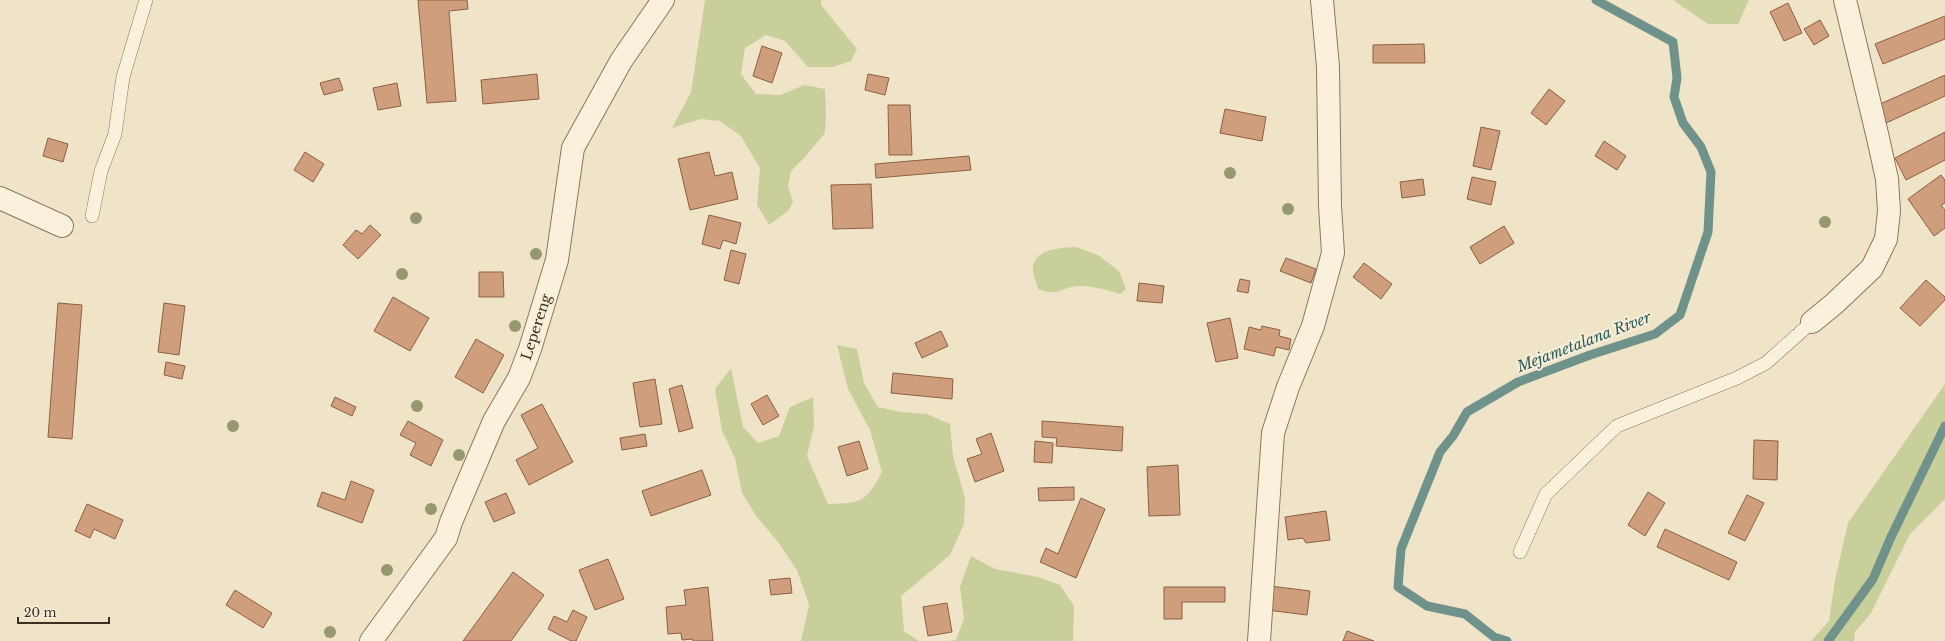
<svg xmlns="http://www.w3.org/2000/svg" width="1945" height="641" font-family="'Libre Baskerville',serif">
	<rect width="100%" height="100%" fill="#f0e4c8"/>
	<g fill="#c9cf9b">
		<polygon points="705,0 821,0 821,5 857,49 851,61 832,67 808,67 785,41 766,35 745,48 741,74 756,94 780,95 804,85 825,89 826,113 825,133 805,157 791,171 788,186 793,202 789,210 769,225 757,205 760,168 741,136 720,121 701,119 672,128 691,92"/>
		<polygon points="1673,0 1749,0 1738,24 1708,24"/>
		<path d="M1076 247 1098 255 1119 271 1126 289 1120 294C1107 290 1093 286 1080 286 1061 286 1060 298 1038 289 1037 283 1032 273 1033 267 1036 248 1061 248 1076 247Z"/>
		<path d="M837 345 857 349 864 383 878 407 902 412 927 414 950 424 953 456 965 498 964 524 950 555 901 596 904 631 919 641H801L809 605 797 570 778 542 757 517 742 493 735 458 722 431 715 389 731 368 743 427 758 443 779 436 790 407 813 397 814 426 807 456 828 504C862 503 866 502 882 472L870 430 848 389Z"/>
		<polygon points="1945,384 1945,499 1910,534 1871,613 1855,632 1854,641 1811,641 1829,621 1835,580 1848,523"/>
		<polygon points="971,556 995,569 1038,577 1060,585 1074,606 1073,641 949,641 956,640 964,619 960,587"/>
	</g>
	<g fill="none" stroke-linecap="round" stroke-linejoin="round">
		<g stroke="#6f938a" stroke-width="9">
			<polyline points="1507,641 1494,637 1465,614 1427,606 1398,587 1401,549 1440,452 1453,436 1467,412 1518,382 1590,355 1655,334 1680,315 1708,232 1711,172 1701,147 1683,123 1674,97 1677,78 1673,42 1596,0"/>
			<polyline points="1828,641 1873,579 1891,537 1945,426"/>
		</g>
	</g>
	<g fill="#cf9f7d" stroke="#8d5f41">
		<polygon points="418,0 467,0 468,9 449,11 456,101 427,103"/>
		<polygon points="1788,3 1802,33 1784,41 1770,12"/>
		<polygon points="1945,16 1945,39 1883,64 1875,44"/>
		<polygon points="1820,20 1829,36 1814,45 1804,29"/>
		<polygon points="1424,44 1425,63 1373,63 1373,45"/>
		<polygon points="762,46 782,53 772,83 753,76"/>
		<polygon points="537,74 539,99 483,104 481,80"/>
		<polygon points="868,74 889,78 885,95 865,90"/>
		<polygon points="1945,75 1945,96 1886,123 1878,105"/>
		<polygon points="339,78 343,90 324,95 320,83"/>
		<polygon points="397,83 401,106 378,110 373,88"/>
		<polygon points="1549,89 1565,101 1546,125 1531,113"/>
		<polygon points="888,105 910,105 912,155 889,155"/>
		<polygon points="1225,109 1266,117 1262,141 1220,133"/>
		<polygon points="1481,127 1500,131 1491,170 1473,166"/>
		<polygon points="1945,132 1945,160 1906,180 1895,158"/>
		<polygon points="48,138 68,144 63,162 43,156"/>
		<polygon points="1604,141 1626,156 1617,170 1595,156"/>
		<polygon points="305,152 324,164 313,182 294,170"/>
		<polygon points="709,152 715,176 732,172 738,199 690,210 678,159"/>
		<polygon points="969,156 971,170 876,178 875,164"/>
		<polygon points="1941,175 1945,180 1945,203 1941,205 1945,210 1945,228 1934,236 1908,199"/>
		<polygon points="1472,177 1496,182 1491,205 1467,199"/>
		<polygon points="1423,179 1425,195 1402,198 1400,182"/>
		<polygon points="871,184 873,228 833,229 831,185"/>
		<polygon points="709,215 741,223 736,244 723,240 720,249 702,244"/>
		<polygon points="370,225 381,235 358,259 343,245 356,230 362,234"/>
		<polygon points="1504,226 1514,243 1480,264 1470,247"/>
		<polygon points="731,250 746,254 739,284 724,280"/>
		<polygon points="1286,258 1316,269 1311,283 1280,271"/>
		<polygon points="1364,263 1392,284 1381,299 1353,277"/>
		<polygon points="479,272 503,272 504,297 479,297"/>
		<polygon points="1240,279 1250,281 1248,293 1237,291"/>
		<polygon points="1926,280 1945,297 1945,300 1920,326 1900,308"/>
		<polygon points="1139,283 1164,286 1162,303 1137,301"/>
		<polygon points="393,297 429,318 410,351 374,331"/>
		<polygon points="58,303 82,305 72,439 48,437"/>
		<polygon points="164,303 185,306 179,355 158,352"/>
		<polygon points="1230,318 1238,358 1216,362 1207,323"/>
		<polygon points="1262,326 1280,330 1279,336 1291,339 1289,350 1276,347 1274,356 1244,349 1249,327 1261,330"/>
		<polygon points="941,331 948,346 922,358 915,343"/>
		<polygon points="476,339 504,355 483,393 455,377"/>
		<polygon points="166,362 185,366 182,379 164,375"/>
		<polygon points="893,373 953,379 952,399 891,393"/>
		<polygon points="655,379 662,424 640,427 633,383"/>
		<polygon points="682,385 693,428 679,432 669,389"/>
		<polygon points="767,395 779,416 763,425 751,404"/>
		<polygon points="335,397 356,407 352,416 331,406"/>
		<polygon points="542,404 573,462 529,485 516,460 538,448 521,415"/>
		<polygon points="408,421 443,440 431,466 410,455 416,443 400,435"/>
		<polygon points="1042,421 1123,427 1122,451 1056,446 1057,438 1042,437"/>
		<polygon points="991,433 1004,471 975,482 967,459 982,454 976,439"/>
		<polygon points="645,434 647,446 622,450 620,438"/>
		<polygon points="1754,440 1778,441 1777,480 1753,479"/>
		<polygon points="859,441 868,469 847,476 838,447"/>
		<polygon points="1035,441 1053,443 1052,463 1034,462"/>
		<polygon points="1178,465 1180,515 1149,516 1147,467"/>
		<polygon points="702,470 711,495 651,516 642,491"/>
		<polygon points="351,481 374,490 362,523 317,506 322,492 345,500"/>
		<polygon points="1074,487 1074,500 1039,501 1038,488"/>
		<polygon points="1648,492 1665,503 1645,536 1628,525"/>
		<polygon points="506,493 515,513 494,522 485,502"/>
		<polygon points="1747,495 1764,503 1745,541 1728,533"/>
		<polygon points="1081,498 1105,509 1076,578 1040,562 1046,548 1058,554"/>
		<polygon points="87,504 123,520 115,539 94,529 90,538 75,531"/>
		<polygon points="1326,511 1330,540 1306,543 1303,538 1288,540 1285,517"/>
		<polygon points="1665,529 1737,562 1729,580 1657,547"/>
		<polygon points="608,559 624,599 595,610 579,570"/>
		<polygon points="513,572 544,595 511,641 463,641"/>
		<polygon points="790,578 792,593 771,595 769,580"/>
		<polygon points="1270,586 1310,591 1307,615 1267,610"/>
		<polygon points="708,587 713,641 693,641 693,639 682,640 681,633 668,634 666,607 686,605 684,590"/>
		<polygon points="1164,587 1225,587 1225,602 1182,602 1182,619 1164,619"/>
		<polygon points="235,590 272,613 263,628 226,605"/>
		<polygon points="947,603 952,632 928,636 923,607"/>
		<polygon points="573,610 587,617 576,641 571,641 548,629 554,616 567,622"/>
		<polygon points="1347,631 1374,641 1343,641"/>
	</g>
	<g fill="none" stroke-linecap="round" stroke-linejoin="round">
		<g stroke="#8d765c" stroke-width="14">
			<g id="lane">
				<polyline points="92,216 101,171 115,134 123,77 146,0"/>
				<polyline points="1520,552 1546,494 1617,426 1737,378 1766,363 1812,322"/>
			</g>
		</g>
		<g stroke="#8d765c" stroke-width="24">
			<g id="street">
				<polyline points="0,198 62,226"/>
				<polyline points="1812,322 1834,304 1872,268 1886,239 1889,211 1887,179 1878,138 1845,0"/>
				<polyline points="371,641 446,538 451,522 494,421 519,378 530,349 557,260 573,148 621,61 663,0"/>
				<polyline points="1259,641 1273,433 1288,387 1313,326 1333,253 1330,206 1328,67 1322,0"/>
			</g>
		</g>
		<use href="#lane" stroke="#faf1dc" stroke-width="13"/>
		<use href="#street" stroke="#faf1dc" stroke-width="22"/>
	</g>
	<g fill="#96986f">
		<circle cx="1230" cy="173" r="6"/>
		<circle cx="1288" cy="209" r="6"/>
		<circle cx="416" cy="218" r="6"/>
		<circle cx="1825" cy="222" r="6"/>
		<circle cx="536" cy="254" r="6"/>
		<circle cx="402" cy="274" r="6"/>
		<circle cx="515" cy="326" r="6"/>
		<circle cx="417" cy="406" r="6"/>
		<circle cx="233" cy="426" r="6"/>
		<circle cx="459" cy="455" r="6"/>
		<circle cx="431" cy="509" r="6"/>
		<circle cx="387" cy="570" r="6"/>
		<circle cx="330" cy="632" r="6"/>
	</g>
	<g text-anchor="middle" stroke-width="4" stroke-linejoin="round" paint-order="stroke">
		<g font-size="14" fill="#3d2e20" stroke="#f7eed8">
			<text transform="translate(536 327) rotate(-72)" y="5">Lepereng</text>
		</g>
		<g font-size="15" font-style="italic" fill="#2f5d5a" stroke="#f7eed8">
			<text transform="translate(1584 342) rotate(-21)" y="5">Mejametalana River</text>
		</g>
	</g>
	<path d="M18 617v6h91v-6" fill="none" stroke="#3d2e20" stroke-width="2"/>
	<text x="24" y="617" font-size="12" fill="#3d2e20" stroke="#f7eed8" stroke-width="3" paint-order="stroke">20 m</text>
</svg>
